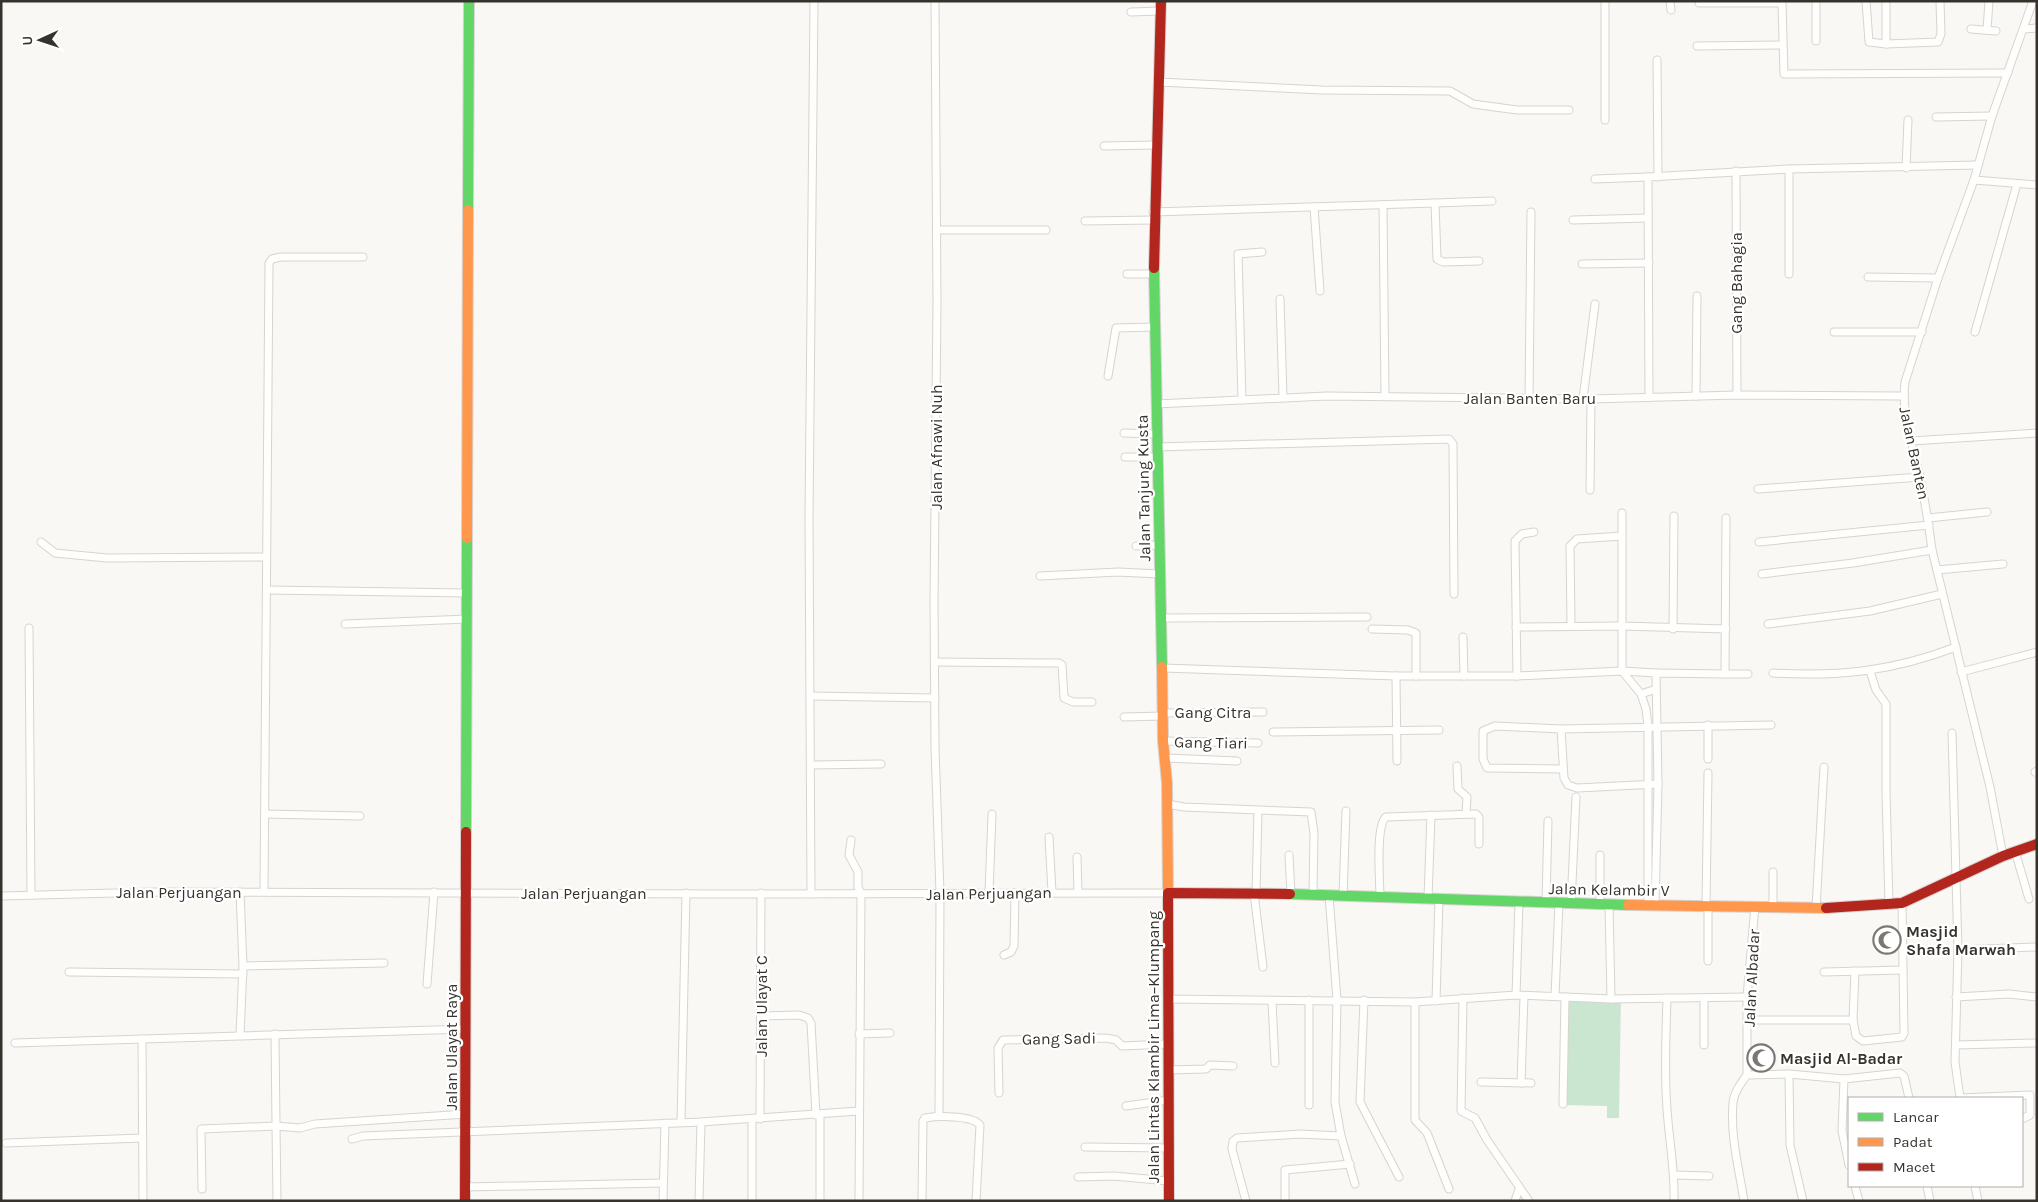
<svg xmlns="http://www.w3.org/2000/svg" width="2038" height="1202" font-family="Karla,sans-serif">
	<rect width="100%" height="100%" fill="#faf8f4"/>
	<polygon fill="#cae6d0" points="1566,993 1621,995 1619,1118 1607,1118 1607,1106 1564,1105"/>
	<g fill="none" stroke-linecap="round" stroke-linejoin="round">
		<g stroke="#d7d4d0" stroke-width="9">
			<g id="street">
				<polyline points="935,1 937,303 934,602 935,747 940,893 939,1116"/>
				<polyline points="1605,1 1605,120"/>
				<polyline points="1670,1 1671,10"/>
				<polyline points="1816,1 1816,41"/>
				<polyline points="1866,1 1869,42 1886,44"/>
				<polyline points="1886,1 1886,44 1938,42 1941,34 1940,1"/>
				<polyline points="1699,3 1782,3 1784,74 2008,73"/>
				<polyline points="1131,12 1160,11"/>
				<polyline points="1971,29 1996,31"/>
				<polyline points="2024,29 2037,28"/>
				<polyline points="1987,30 1989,1"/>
				<polyline points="1697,46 1782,45"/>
				<polyline points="1657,60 1658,177"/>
				<polyline points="1159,82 1322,90 1450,91 1473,104 1517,110 1569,110"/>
				<polyline points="1936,117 1992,116"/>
				<polyline points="1104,146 1156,145"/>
				<polyline points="1906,168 1908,120"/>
				<polyline points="1736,171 1737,395"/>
				<polyline points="1595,179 1648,177"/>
				<polyline points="1974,180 2037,185"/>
				<polyline points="1435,203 1492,201"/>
				<polyline points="1383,205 1385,396"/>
				<polyline points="1314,207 1320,291"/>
				<polyline points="1153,212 1435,203 1437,259 1443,262 1479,261"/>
				<polyline points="1573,220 1648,218"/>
				<polyline points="1085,221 1153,220"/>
				<polyline points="937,230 1046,230"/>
				<polyline points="1582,264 1649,263"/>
				<polyline points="1127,274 1154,274"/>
				<polyline points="1789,274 1789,169"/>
				<polyline points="1868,277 1938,278"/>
				<polyline points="1280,299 1283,397"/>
				<polyline points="1834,332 1922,332"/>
				<polyline points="1975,332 2017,184"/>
				<polyline points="1108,376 1116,328 1154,327"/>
				<polyline points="1696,396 1697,296"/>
				<polyline points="1649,397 1648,177 1789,169 1978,165"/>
				<polyline points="1529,399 1531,212"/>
				<polyline points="1583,399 1595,304"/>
				<polyline points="1242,400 1238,254 1262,252"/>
				<polyline points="1156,404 1326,396 1591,399 1737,395 1904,396"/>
				<polyline points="1124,433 1156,434"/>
				<polyline points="1911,441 2037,433"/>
				<polyline points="1156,447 1449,439 1453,444 1454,594"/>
				<polyline points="1125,457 1156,457"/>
				<polyline points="1758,489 1920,477"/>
				<polyline points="1590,490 1591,399"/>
				<polyline points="1622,513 1622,626 1726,629"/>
				<polyline points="1928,518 1987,512"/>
				<polyline points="41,542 55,553 107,558 266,557"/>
				<polyline points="1759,542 1929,525"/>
				<polyline points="1136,546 1159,545"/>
				<polyline points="1937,570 2003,564"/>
				<polyline points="1762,574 1853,563 1932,550"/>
				<polyline points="1040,576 1118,572 1160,574"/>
				<polyline points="268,590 467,593"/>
				<polyline points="1161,618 1367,617"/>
				<polyline points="345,624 467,619"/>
				<polyline points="1768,624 1870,611 1942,594"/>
				<polyline points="1571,625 1570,546 1577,539 1622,536"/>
				<polyline points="1516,627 1622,626 1622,671 1641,694 1646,709 1648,726 1648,905"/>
				<polyline points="29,628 31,895"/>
				<polyline points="1372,629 1408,630 1416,633 1416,676"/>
				<polyline points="1673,629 1674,516"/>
				<polyline points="1463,637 1464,676"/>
				<polyline points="935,662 1059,663 1062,665 1064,698 1073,702 1092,702"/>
				<polyline points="1163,668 1396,676 1517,676 1622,671 1656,673"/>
				<polyline points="1870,671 1876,690 1886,704 1886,792 1889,905"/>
				<polyline points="1961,672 2037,652"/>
				<path d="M1773 673C1840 677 1893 671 1956 647"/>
				<polyline points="1725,674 1748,674"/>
				<polyline points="1396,676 1397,761"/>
				<polyline points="1517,676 1515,541 1522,534 1534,532"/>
				<polyline points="1641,694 1656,689"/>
				<polyline points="810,696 935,698"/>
				<polyline points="1163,713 1263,712"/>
				<polyline points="1124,717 1163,716"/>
				<polyline points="1561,729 1564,778 1568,785 1577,788 1658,784"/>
				<polyline points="1273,732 1439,730"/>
				<polyline points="1952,733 1958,950 1955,1062 1960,1098"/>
				<polyline points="1163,741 1258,743"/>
				<polyline points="1166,758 1237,761"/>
				<polyline points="1708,759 1708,725"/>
				<polyline points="811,765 881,764"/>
				<polyline points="1457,766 1458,789 1467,797 1466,814"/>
				<polyline points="1563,769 1487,768 1483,759 1483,731 1495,726 1561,729 1771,725"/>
				<polyline points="2035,772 2037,771"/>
				<polyline points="1167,804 1184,807 1311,812 1314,833 1313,894"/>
				<polyline points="265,814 360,816"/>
				<polyline points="1049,837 1052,892"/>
				<polyline points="851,840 849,855 858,872 858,887 861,894 859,1201"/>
				<polyline points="2015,851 2029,899"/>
				<polyline points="1289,855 1291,894"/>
				<path d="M2003 856 1990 787 1932 550C1929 526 1925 502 1920 478 1913 446 1901 415 1905 382L1938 278 1974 180 1992 116 2033 1"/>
				<polyline points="1077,857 1078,892"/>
				<polyline points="1773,872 1773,906"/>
				<polyline points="264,891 269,263 272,259 281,257 363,257"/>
				<polyline points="989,892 992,814"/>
				<polyline points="1254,893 1263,967"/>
				<polyline points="1256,893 1258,811"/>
				<polyline points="811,894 809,518 814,1"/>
				<polyline points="1329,895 1337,1000 1335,1102 1341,1136 1355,1184"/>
				<polyline points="1,896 153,892 732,894 1168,893"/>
				<polyline points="1343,896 1346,811"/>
				<path d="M1380 897C1380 882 1375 826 1386 817L1476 814 1479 817V844"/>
				<polyline points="1428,898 1431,815"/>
				<polyline points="1546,902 1548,821"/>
				<polyline points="1571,904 1576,797"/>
				<polyline points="1600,904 1600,855"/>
				<polyline points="1609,904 1611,999"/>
				<polyline points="1655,905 1658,784 1656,673 1725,674 1726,518"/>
				<polyline points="1706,905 1708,773"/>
				<polyline points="1816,908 1824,767"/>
				<polyline points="1958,950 2037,947"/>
				<polyline points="1004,955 1011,952 1014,946 1015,893"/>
				<polyline points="1708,961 1708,905"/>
				<polyline points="243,966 384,963"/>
				<polyline points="1855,971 1853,1020 1856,1036 1863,1041 1902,1037 1904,1033 1902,903"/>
				<polyline points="69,972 243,974"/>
				<polyline points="1824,972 1903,970"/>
				<polyline points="427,984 434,892"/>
				<polyline points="1516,995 1519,902"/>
				<polyline points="1555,996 1559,903"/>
				<polyline points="1956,997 2009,994 2037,997"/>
				<polyline points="1463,998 1461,1111 1475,1118 1487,1140 1529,1201"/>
				<path d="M1667 998C1666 1035 1664 1072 1667 1109 1669 1140 1675 1170 1674 1201"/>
				<polyline points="1704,998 1704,1045"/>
				<polyline points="1168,999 1415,1002 1516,995 1611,999 1747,997"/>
				<polyline points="1364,1000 1360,1102 1399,1177"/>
				<polyline points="1272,1001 1275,1063"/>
				<polyline points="1436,1001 1439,898"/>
				<polyline points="1415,1002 1415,1120 1427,1133 1449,1189"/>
				<polyline points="761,1016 799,1015 808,1018 811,1023 816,1115"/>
				<polyline points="1747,1020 1853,1020"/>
				<polyline points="859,1034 890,1033"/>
				<polyline points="240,1035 243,966 240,892"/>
				<polyline points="142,1039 143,1201"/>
				<polyline points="15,1043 466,1029"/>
				<polyline points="1956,1045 2037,1043"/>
				<polyline points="1168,1070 1206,1069 1210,1065 1233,1066"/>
				<polyline points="1789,1074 1790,1145 1803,1201"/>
				<polyline points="1747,1075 1789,1074 1844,1079 1900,1073 1904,1076 1909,1098"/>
				<polyline points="1747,1075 1747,997 1755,906"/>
				<polyline points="1844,1079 1842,1131 1849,1165"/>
				<polyline points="1481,1082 1531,1083"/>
				<polyline points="1521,1083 1524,996"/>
				<polyline points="999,1093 998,1048 1003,1040 1106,1038 1116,1040 1122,1046 1168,1044"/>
				<polyline points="1961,1098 2030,1095 2030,1115 2022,1119"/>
				<polyline points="1563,1104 1565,997"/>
				<polyline points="1309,1105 1309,1000"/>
				<polyline points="1126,1106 1169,1100"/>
				<polyline points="820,1116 820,1201"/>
				<polyline points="752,1119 752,1201"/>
				<polyline points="760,1119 761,893"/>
				<polyline points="681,1122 686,893"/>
				<polyline points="352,1139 363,1136 701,1122 859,1111"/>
				<polyline points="6,1143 142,1138"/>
				<polyline points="1085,1147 1169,1148"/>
				<polyline points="1675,1175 1709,1176"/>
				<polyline points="1078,1177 1114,1176 1169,1181"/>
				<polyline points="1855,1186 1859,1201"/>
				<polyline points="1927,1186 1930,1201"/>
				<polyline points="1975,1186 1978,1201"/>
				<polyline points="465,1187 663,1183"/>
				<polyline points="202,1189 201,1129 276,1126 275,1034"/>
				<polyline points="277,1201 276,1126 300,1128 315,1124 466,1114"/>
				<polyline points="663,1201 665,1123"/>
				<polyline points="699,1201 701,1122"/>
				<path d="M922 1201 923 1121 925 1118C937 1116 972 1115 980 1125L976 1201"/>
				<polyline points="1246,1201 1232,1149 1233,1141 1237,1138 1300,1134 1341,1136"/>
				<polyline points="1285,1201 1285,1170 1350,1164"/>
				<polyline points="1515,1201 1519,1189"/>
				<path d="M1744 1201C1739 1169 1730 1135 1733 1103 1734 1092 1741 1083 1747 1075"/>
			</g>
		</g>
		<g stroke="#d7d4d0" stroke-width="12">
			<g id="fast">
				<polyline points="468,210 469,1"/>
				<polyline points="1154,268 1162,667"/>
				<polyline points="466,832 467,538"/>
				<polyline points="1290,894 1628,905"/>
			</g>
		</g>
		<g stroke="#d7d4d0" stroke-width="12">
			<g id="slow">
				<polyline points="467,538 468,210"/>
				<polyline points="1162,667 1163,741 1167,783 1168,893"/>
				<polyline points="1628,905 1826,908"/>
			</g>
		</g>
		<g stroke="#d7d4d0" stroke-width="12">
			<g id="jam">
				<polyline points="1154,268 1161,1"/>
				<polyline points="1826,908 1902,903 2003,856 2037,844"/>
				<polyline points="465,1201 466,832"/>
				<polyline points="1169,1201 1168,893 1290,894"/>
			</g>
		</g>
		<use href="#street" stroke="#fefefd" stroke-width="7"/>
		<use href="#fast" stroke="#63d668" stroke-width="10"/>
		<use href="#slow" stroke="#ff974d" stroke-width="10"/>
		<use href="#jam" stroke="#b3261e" stroke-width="10"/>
	</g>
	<defs>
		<g id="mosque-ring" transform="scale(1.4375)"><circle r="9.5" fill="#fff" stroke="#7b7873" stroke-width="1.5"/><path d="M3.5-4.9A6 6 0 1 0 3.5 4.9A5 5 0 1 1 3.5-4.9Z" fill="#7b7873"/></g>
	</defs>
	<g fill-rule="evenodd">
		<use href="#mosque-ring" x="1887" y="940"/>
		<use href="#mosque-ring" x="1761" y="1058"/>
	</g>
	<g text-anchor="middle" stroke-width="4.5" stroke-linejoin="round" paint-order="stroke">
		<g font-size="16" fill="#36332d" stroke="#fff">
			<text transform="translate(1736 283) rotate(-90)" y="6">Gang Bahagia</text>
			<text x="1530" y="404">Jalan Banten Baru</text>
			<text transform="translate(936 447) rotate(-90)" y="6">Jalan Afnawi Nuh</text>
			<text transform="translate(1915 453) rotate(78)" y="6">Jalan Banten</text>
			<text transform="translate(1143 488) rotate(-91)" y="6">Jalan Tanjung Kusta</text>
			<text x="1213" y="718">Gang Citra</text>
			<text transform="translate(1211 742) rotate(1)" y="6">Gang Tiari</text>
			<text transform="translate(1609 889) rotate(1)" y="6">Jalan Kelambir V</text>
			<text x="179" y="898">Jalan Perjuangan</text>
			<text x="584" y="899">Jalan Perjuangan</text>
			<text transform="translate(989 893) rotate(-1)" y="6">Jalan Perjuangan</text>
			<text transform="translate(1751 978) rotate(-87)" y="6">Jalan Albadar</text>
			<text transform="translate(761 1006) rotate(-90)" y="6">Jalan Ulayat C</text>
			<text transform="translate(1059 1038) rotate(-1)" y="6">Gang Sadi</text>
			<text transform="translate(451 1047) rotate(-90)" y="6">Jalan Ulayat Raya</text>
			<text transform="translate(1153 1047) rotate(-90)" y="6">Jalan Lintas Klambir Lima–Klumpang</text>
		</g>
		<g font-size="16" font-weight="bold" fill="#36332d" stroke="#fff" text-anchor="start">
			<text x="1906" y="937">Masjid<tspan x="1906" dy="18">Shafa Marwah</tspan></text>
			<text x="1780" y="1064">Masjid Al-Badar</text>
		</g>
	</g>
	<rect width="2038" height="1202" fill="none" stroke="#36332d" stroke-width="5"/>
	<rect x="1848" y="1097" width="175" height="90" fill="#ffffff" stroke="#afadab"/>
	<rect x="1858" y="1113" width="25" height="8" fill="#63d668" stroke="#afadab"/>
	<text x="1893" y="1122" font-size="15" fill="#36332d">Lancar</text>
	<rect x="1858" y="1138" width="25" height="8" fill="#ff974d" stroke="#afadab"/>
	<text x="1893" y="1147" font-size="15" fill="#36332d">Padat</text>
	<rect x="1858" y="1163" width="25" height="8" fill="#b3261e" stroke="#afadab"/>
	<text x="1893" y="1172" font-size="15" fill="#36332d">Macet</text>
	<g transform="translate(40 40) rotate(267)" stroke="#ffffff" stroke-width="4" paint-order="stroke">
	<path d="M0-4L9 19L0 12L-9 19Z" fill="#36332d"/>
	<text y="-8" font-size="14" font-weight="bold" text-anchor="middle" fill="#36332d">U</text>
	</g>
</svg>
